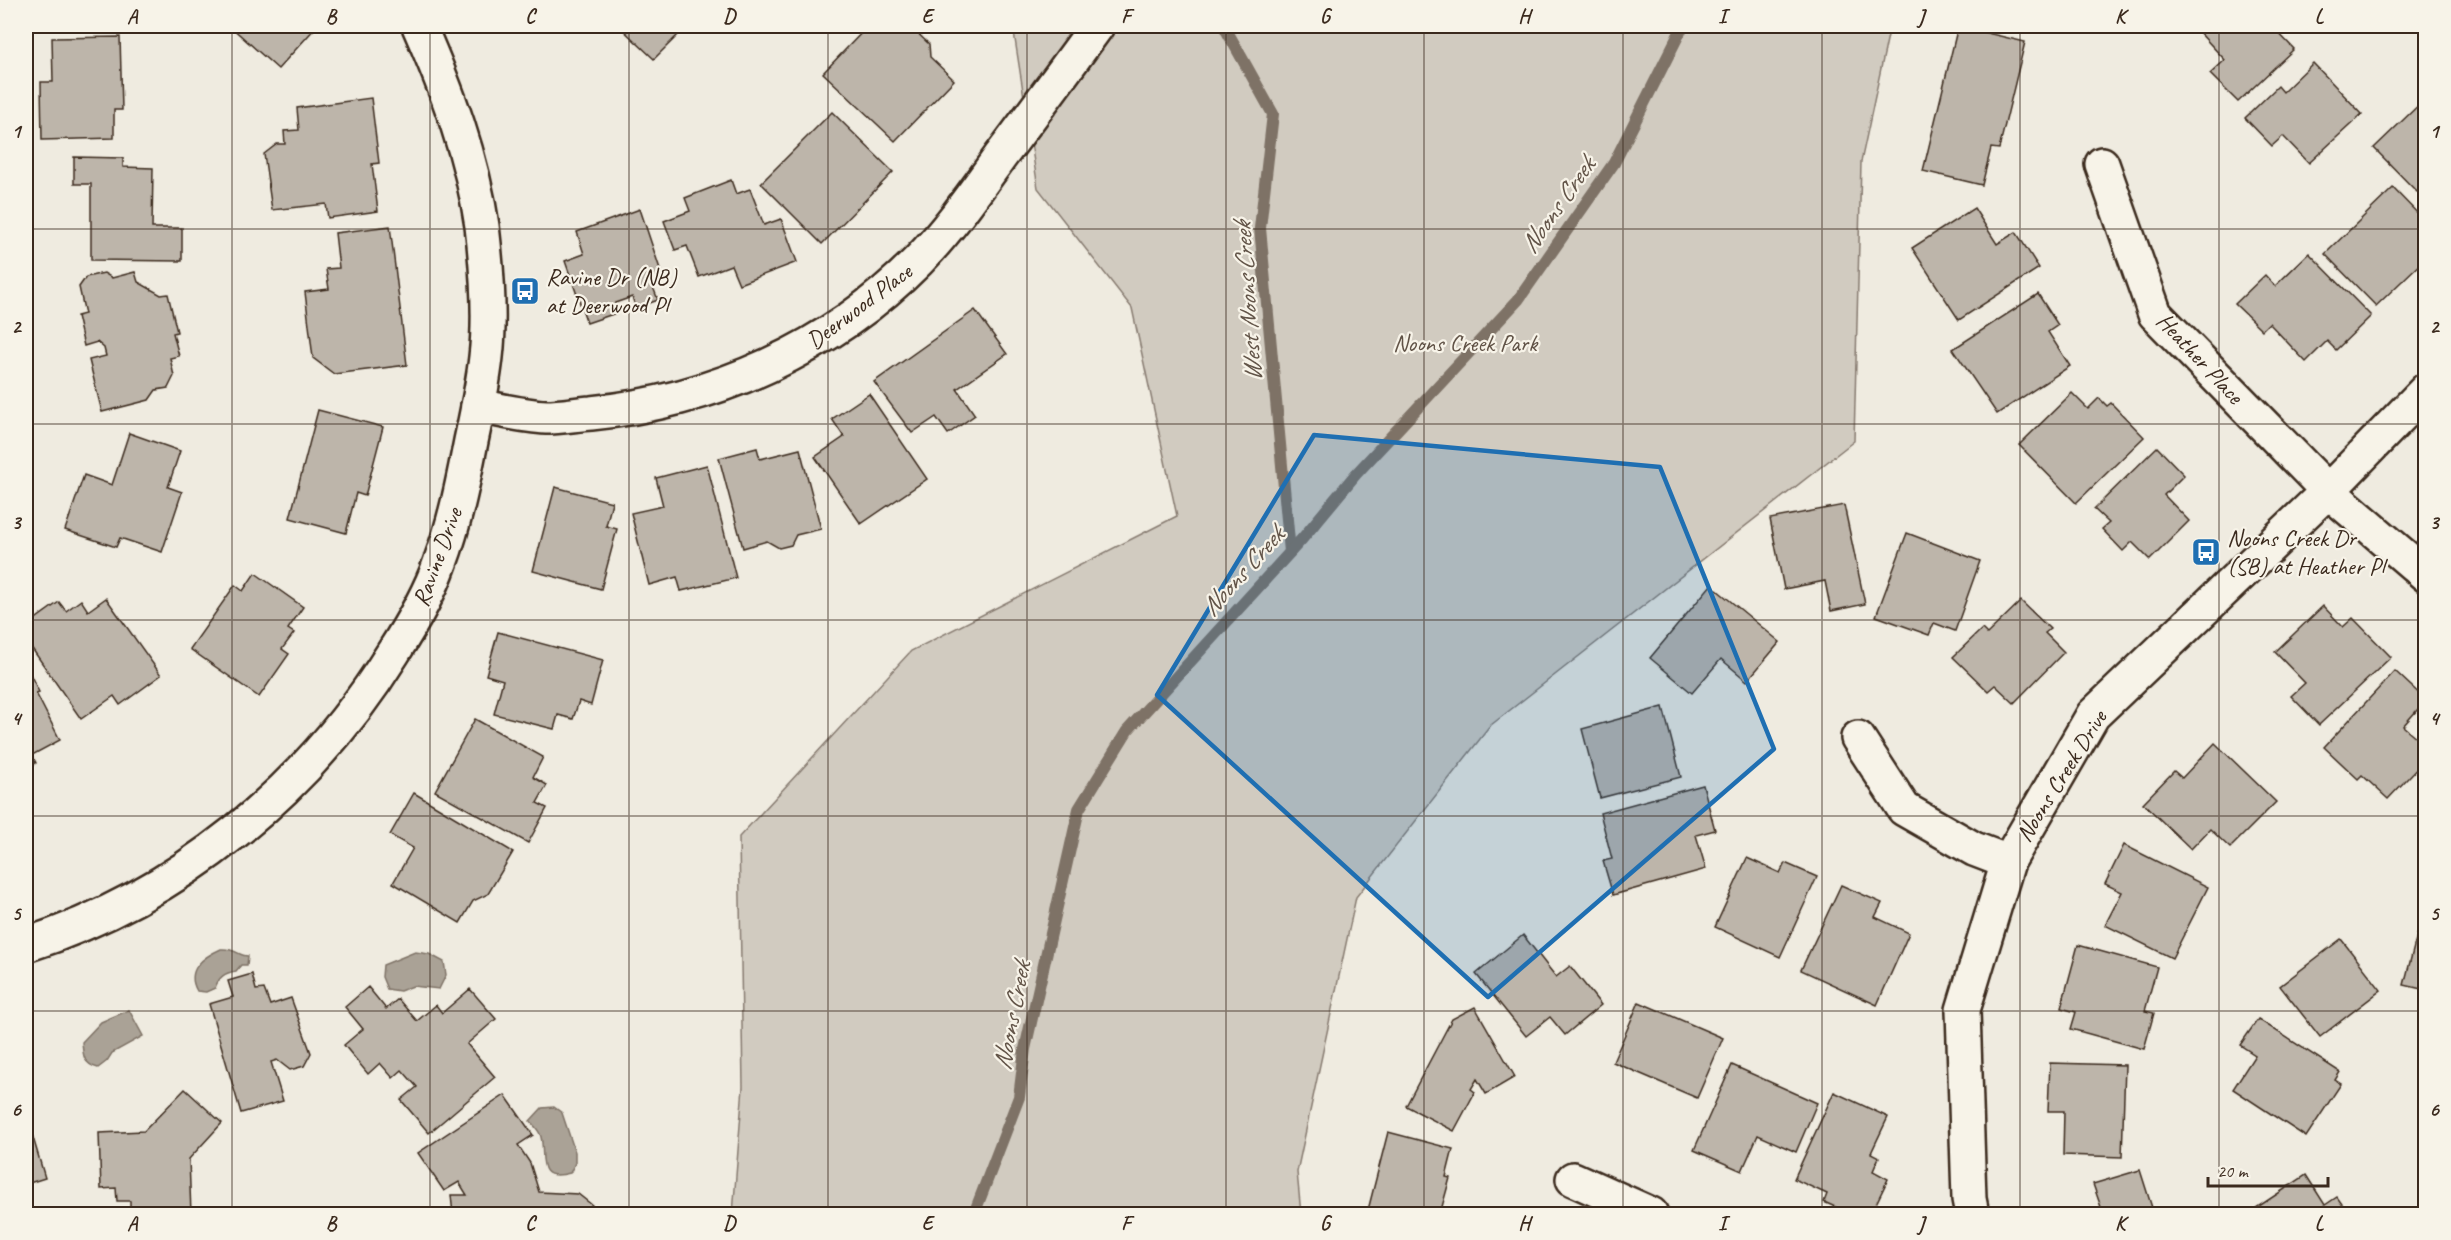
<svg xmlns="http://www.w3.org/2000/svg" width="2451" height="1240" font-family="Caveat,sans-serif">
	<rect width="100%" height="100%" fill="#efebe0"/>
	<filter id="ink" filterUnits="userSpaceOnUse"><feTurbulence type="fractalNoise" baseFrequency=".0167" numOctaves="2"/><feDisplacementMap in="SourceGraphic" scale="12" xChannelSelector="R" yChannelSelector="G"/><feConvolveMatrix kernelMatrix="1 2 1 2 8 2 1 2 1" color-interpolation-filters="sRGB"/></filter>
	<g filter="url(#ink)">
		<polygon fill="#d1cbc0" stroke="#867a6f" stroke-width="1.5" points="1013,26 1890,26 1861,162 1854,441 1491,725 1356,897 1297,1172 1301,1214 733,1214 743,1087 739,837 911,651 1177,516 1132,308 1038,188"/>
		<g fill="#aaa296" stroke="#7e7266" stroke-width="1.5">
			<path d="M221 949C236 948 238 956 248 956L247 965H241L236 971C224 973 219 977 215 988L206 992 197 991C185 970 203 957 221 949Z"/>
			<polygon points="415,952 429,954 444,962 446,975 439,989 413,986 400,991 387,989 382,977 383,965"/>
			<path d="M129 1010 143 1036 112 1053 107 1061 98 1068C83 1064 83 1055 82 1042L101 1022Z"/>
			<path d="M554 1107 562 1113 575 1152V1163L570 1173C534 1183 546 1155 541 1137 540 1131 533 1125 530 1121L542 1108Z"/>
		</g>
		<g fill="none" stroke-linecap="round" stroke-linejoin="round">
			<g stroke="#7e7266" stroke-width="12">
				<polyline points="1224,26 1273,114 1260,228 1290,552"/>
				<polyline points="974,1214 1019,1097 1025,1049 1079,809 1127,731 1302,539 1356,474 1518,300 1614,163 1683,26"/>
			</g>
		</g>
		<g fill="#bdb5aa" stroke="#3b2a1e" stroke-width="1.5">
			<polygon points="230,26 317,26 278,69"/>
			<polygon points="619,26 687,26 654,59"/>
			<polygon points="868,26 910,26 929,44 930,57 954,80 895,141 823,73"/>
			<polygon points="1958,26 2025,42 1999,149 1991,148 1982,185 1923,171"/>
			<polygon points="2207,26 2272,26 2294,49 2238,102 2210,74 2225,60 2199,32"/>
			<polygon points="120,37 122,110 114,110 114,138 42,140 41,82 53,82 52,38"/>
			<polygon points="2313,63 2362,114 2309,163 2283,136 2272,146 2245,118 2278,86 2283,92"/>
			<polygon points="371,98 379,163 372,164 378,211 328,218 326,204 272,210 264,154 277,144 285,144 284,131 299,130 297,108"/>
			<polygon points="2426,98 2426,184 2417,192 2374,148"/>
			<polygon points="832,112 893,172 822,244 761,183"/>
			<polygon points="74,157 123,158 123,167 153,168 152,228 182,228 182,261 91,260 91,184 74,184"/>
			<polygon points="731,180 736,194 750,189 764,225 781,219 797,262 739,284 731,265 699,277 687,246 675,250 664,221 690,211 685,198"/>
			<polygon points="2393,188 2426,222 2426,258 2376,306 2325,254"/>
			<polygon points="1974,208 1997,244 2016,232 2039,268 1959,320 1912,248"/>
			<polygon points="640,209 662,275 650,279 658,300 636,308 632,297 615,303 619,312 587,323 565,261 584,254 577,232"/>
			<polygon points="390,226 407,365 334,374 313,358 305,292 329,289 326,269 339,268 335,233"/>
			<polygon points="2309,253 2371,316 2336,350 2327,341 2306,362 2269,323 2262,330 2235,304 2265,275 2275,286"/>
			<polygon points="135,272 138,282 161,295 168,294 177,332 173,333 179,356 170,358 174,376 168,388 156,390 149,400 102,412 89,360 106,356 104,348 97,342 84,346 77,316 85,314 79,287 86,277 104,273 112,278"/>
			<polygon points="2038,294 2058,325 2048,332 2070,366 1997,414 1953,349"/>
			<polygon points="975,310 1007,354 957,389 975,415 948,434 936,417 912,433 874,382"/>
			<polygon points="2072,393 2088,409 2099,398 2107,406 2111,403 2144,437 2076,503 2019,445"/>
			<polygon points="869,394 927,479 861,524 815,457 844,437 832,419"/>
			<polygon points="318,410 383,427 365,496 356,493 346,533 290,518"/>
			<polygon points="129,433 180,451 168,487 182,492 162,552 120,538 116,547 65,530 84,475 112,485"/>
			<polygon points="2157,447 2184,475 2164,495 2189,521 2150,560 2132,542 2123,551 2102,529 2109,523 2094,509"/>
			<polygon points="757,448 760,459 800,449 821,529 796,535 791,545 779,548 767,541 743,548 719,458"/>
			<polygon points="707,465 736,578 681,591 677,577 649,585 631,513 663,506 656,478"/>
			<polygon points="555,487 612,502 606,526 617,529 601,589 533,571"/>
			<polygon points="1844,505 1865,604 1831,611 1825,581 1784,589 1770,519"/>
			<polygon points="1907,533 1980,561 1955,631 1934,623 1929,635 1876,616"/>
			<polygon points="255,573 303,607 288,629 294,633 282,649 289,654 259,697 190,649 235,585 243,591"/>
			<polygon points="1711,585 1780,642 1747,681 1721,659 1692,693 1650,658"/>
			<polygon points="106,598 161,675 120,705 114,696 81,719 26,640 26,626 59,602 66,611 81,600 88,611"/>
			<polygon points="2021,601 2050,629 2045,633 2064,652 2014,703 1995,685 1988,691 1953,657 1982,629 1987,634"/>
			<polygon points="2323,606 2343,627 2353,618 2391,657 2319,725 2291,696 2305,683 2275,652"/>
			<polygon points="498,632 603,660 591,705 579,701 573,719 558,715 554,729 494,714 503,680 486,675"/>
			<polygon points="26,666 39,692 36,693 60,740 32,755 36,763 26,769"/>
			<polygon points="2395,671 2426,700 2403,726 2426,746 2426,759 2388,799 2362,775 2358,779 2324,747"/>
			<polygon points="1663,707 1681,777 1600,798 1582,729"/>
			<polygon points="475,719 543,757 533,777 547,785 537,803 547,808 528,843 435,791"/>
			<polygon points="2215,743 2276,802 2230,848 2210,829 2191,849 2143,803 2174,771 2182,778"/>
			<polygon points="1703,785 1715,830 1696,835 1706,869 1613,895 1603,861 1612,859 1600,813"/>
			<polygon points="414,793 513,852 488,894 473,901 460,923 393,883 413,848 390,835"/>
			<polygon points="2124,845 2208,887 2172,958 2105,925 2122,892 2105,884"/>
			<polygon points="1747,858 1780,873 1785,863 1817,877 1780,957 1715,927"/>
			<polygon points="1841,885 1882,903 1875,917 1909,933 1877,1005 1801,970"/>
			<polygon points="2425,904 2426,904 2426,990 2404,985"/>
			<polygon points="1523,935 1556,977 1570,966 1601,1005 1565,1035 1550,1017 1526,1036 1476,974"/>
			<polygon points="2341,939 2381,990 2320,1037 2280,986"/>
			<polygon points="2078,945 2157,967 2145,1011 2154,1013 2144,1049 2071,1029 2076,1012 2061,1008"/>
			<polygon points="252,974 256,990 264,989 270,1005 291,998 311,1053 304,1066 290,1070 277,1060 271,1062 283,1101 241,1113 209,1004 233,997 228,981"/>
			<polygon points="368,987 386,1009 398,999 417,1021 436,1005 442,1013 470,989 496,1019 467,1044 495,1077 429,1133 401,1100 417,1087 402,1070 393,1078 380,1063 368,1074 344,1045 363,1029 345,1007"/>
			<polygon points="1639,1002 1723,1038 1697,1098 1613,1062"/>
			<polygon points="1475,1007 1515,1077 1486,1094 1477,1079 1471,1089 1475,1092 1454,1131 1406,1106 1452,1019"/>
			<polygon points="2258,1019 2340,1072 2335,1080 2341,1084 2306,1137 2233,1089 2255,1055 2240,1045"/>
			<polygon points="2050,1063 2125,1065 2122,1157 2063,1155 2064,1111 2048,1111"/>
			<polygon points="1732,1065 1817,1103 1796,1152 1758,1135 1742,1171 1694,1150"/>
			<polygon points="185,1089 222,1123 189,1159 191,1214 130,1214 130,1201 117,1201 116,1188 101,1189 99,1133 144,1131"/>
			<polygon points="1834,1092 1888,1117 1871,1153 1879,1157 1873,1171 1888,1179 1871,1214 1851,1214 1824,1202 1827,1194 1794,1179"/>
			<polygon points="505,1095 533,1135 518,1145 530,1163 539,1192 578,1194 592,1205 591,1214 453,1214 451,1195 467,1195 459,1182 444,1191 418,1153"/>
			<polygon points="26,1114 45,1178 26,1184"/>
			<polygon points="1388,1132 1453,1149 1446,1177 1450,1178 1440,1214 1367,1214"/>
			<polygon points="2140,1170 2154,1214 2084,1214 2084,1213 2101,1207 2093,1184"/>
			<polygon points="2306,1175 2325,1205 2337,1197 2349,1214 2247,1214"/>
		</g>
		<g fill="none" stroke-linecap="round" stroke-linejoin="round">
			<g stroke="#3b2a1e" stroke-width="38">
				<g id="minor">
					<polyline points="2102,164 2155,314 2328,491 2426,575"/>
					<path d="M478 406C500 410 524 416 546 417 561 417 576 414 591 413 714 401 831 349 918 261 949 229 974 193 1000 157 1033 113 1065 70 1097 26"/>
					<polyline points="1858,738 1904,809 1974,849 2008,862"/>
					<polyline points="1573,1179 1651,1214"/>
				</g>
			</g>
			<g stroke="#3b2a1e" stroke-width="38">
				<g id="tertiary">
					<path d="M26 945C179 896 309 789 393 653 411 625 429 595 440 563 455 523 463 482 471 441 477 413 483 385 486 357 491 315 487 268 482 226 472 156 447 90 419 26"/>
					<polyline points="1972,1214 1969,1199 1963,1010 2008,862 2093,715 2328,491 2426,390"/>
				</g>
			</g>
			<use href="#minor" stroke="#f7f3e8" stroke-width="33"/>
			<use href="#tertiary" stroke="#f7f3e8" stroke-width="33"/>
		</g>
	</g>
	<path fill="#1f6fb2" fill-opacity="0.2" stroke="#1f6fb2" stroke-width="4.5" stroke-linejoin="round" d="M1314 435 1660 467 1774 749 1488 997 1157 695Z"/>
	<path fill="none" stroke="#3b2a1e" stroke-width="1.5" stroke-opacity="0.55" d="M232 26V1214M430 26V1214M629 26V1214M828 26V1214M1027 26V1214M1226 26V1214M1424 26V1214M1623 26V1214M1822 26V1214M2020 26V1214M2219 26V1214M26 229H2426M26 424H2426M26 620H2426M26 816H2426M26 1011H2426"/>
	<defs>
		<g id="bus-square" transform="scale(1.5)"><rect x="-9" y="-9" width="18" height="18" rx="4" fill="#1f6fb2" stroke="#f7f3e8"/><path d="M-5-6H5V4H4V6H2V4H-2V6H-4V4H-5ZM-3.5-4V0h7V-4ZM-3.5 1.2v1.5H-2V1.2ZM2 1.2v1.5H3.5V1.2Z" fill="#fff"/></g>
	</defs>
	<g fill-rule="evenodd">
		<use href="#bus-square" x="525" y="291"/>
		<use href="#bus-square" x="2206" y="552"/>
	</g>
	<g text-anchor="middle" stroke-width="4.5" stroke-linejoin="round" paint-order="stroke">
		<g font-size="24" fill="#3b2a1e" stroke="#f7f3e8" text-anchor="start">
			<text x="546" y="285">Ravine Dr (NB)<tspan x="546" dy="28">at Deerwood Pl</tspan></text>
			<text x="2227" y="546">Noons Creek Dr<tspan x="2227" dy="28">(SB) at Heather Pl</tspan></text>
		</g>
		<g font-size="24" fill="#3b2a1e" stroke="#f7f3e8">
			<text transform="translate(859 306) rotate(-37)" y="8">Deerwood Place</text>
			<text transform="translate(2200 358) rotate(47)" y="8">Heather Place</text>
			<text transform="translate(437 557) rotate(-70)" y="8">Ravine Drive</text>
			<text transform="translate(2061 776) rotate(-58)" y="8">Noons Creek Drive</text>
		</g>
		<g font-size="24" fill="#605246" stroke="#f7f3e8">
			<text x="1465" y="351">Noons Creek Park</text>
		</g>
		<g font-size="26" font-style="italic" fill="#625448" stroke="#f7f3e8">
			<text transform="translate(1557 205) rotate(-55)" y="9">Noons Creek</text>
			<text transform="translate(1247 302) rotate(-94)" y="9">West Noons Creek</text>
			<text transform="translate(1242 571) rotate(-48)" y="9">Noons Creek</text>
			<text transform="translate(1011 1016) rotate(-79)" y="9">Noons Creek</text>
		</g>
	</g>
	<rect width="2451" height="1240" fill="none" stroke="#f7f3e8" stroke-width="66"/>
	<path d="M2208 1177v9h120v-9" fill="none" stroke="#3b2a1e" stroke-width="3"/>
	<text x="2217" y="1177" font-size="18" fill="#3b2a1e" stroke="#f7f3e8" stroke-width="4.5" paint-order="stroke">20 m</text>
	<rect x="33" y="33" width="2385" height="1174" fill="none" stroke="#3b2a1e" stroke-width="2"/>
	<g font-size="20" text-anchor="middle" font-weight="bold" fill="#3b2a1e">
		<text x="132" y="23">A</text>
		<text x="331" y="23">B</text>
		<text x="530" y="23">C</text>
		<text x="729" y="23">D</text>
		<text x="927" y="23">E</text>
		<text x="1126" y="23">F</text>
		<text x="1325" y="23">G</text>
		<text x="1524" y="23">H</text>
		<text x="1722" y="23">I</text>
		<text x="1921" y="23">J</text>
		<text x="2120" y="23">K</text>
		<text x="2319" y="23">L</text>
		<text x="16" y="138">1</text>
		<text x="2434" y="138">1</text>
		<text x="16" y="333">2</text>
		<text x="2434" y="333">2</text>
		<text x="16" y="529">3</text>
		<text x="2434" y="529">3</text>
		<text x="16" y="725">4</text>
		<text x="2434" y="725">4</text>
		<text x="16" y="920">5</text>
		<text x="2434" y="920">5</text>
		<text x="16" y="1116">6</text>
		<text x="2434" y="1116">6</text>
		<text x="132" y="1230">A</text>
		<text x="331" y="1230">B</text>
		<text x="530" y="1230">C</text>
		<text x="729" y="1230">D</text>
		<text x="927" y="1230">E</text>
		<text x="1126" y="1230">F</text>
		<text x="1325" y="1230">G</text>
		<text x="1524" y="1230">H</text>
		<text x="1722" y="1230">I</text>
		<text x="1921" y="1230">J</text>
		<text x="2120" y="1230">K</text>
		<text x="2319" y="1230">L</text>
	</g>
</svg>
